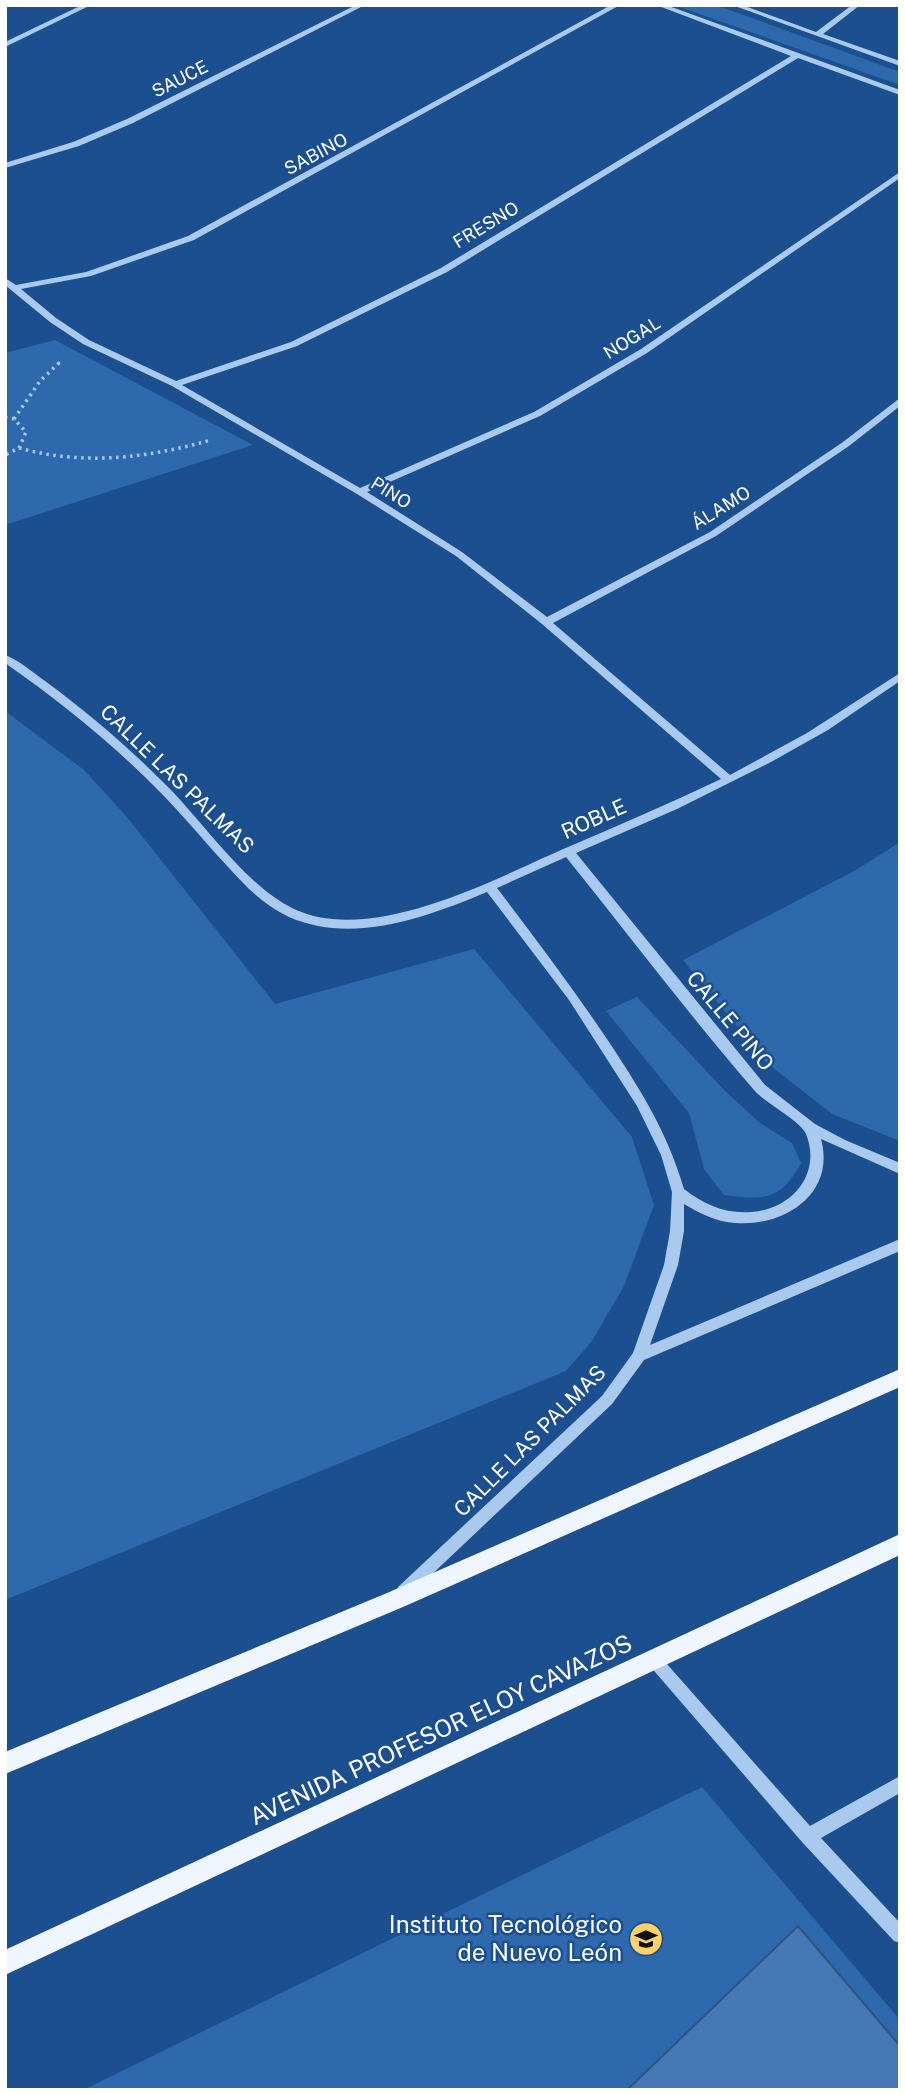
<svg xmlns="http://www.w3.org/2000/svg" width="905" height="2095" font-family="'Public Sans',sans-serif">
	<rect width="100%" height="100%" fill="#1b4f8f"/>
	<g fill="#2e69ad">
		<polygon points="674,5 716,5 900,72 900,85"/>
		<polygon points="55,340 253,445 5,525 5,353"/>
		<polygon points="5,711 84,770 127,817 275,1004 474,949 632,1137 654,1205 624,1286 592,1341 566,1371 5,1600"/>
		<polygon points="900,842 900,1141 832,1114 767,1063 683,960 856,870"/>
		<path d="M637 997 724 1090 760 1123 792 1143 801 1163C781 1201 763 1200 724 1195L704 1169 689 1113 606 1011Z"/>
		<polygon points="702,1787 900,2020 900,2090 83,2090"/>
	</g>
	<polygon fill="#4478b7" stroke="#305480" stroke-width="2" points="798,1926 900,2046 900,2090 627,2090"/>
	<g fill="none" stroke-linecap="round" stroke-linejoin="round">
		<polyline stroke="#a9c9ee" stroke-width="2.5" stroke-dasharray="2.5 3.5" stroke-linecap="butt" points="58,364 62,360"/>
		<g stroke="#a9c9ee" stroke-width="3.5" stroke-dasharray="2.5 4.5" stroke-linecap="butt">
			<polyline points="5,417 14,419 26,432 19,448 5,455"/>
			<polyline points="14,419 40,381 60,362"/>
			<path d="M19 448C84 466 147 458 211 440"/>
		</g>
		<g fill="#a9c9ee" fill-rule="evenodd">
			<polygon points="82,5 91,5 5,47 5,42"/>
			<polygon points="356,5 365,5 133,123 79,146 5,168 5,163 73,142 127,119"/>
			<path d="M611 5H620L194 240 91 276 21 289 56 318 89 340 176 381 291 342 441 268 791 56 656 5H666L900 90V95L798 58 447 272 297 346 182 385 360 488 534 412 641 349 900 172V178L647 353 540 416 367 492 462 552 547 617 710 532 843 442 900 398V406L849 446 716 536 553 623 730 775 807 733 900 673V681L828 730 771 762 677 809 576 853 765 1085 815 1124 845 1140 900 1163V1174L821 1139C836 1194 784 1227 735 1223 717 1222 699 1213 684 1204V1231L678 1265 650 1345 900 1239V1251L644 1360 612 1404 408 1597 403 1599 398 1597 396 1592 398 1587 602 1396 633 1353 664 1265 670 1231 672 1192 661 1155 637 1106 569 1000 487 892C427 917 353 945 289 917 274 910 261 900 249 889 219 859 192 825 162 794 114 745 61 702 5 663V655C19 660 32 672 45 681 90 714 134 752 173 792 207 828 249 888 294 909 370 945 491 881 561 850 615 827 668 804 721 779L542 624 456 556 357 494 172 386 83 344 50 322 11 290 5 285V278L16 285 86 272 188 236ZM566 857C629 935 689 1015 754 1090 765 1103 801 1121 806 1134 822 1174 792 1209 752 1212 725 1214 705 1205 684 1189 667 1132 643 1094 611 1045 575 991 536 939 497 888Z"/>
			<polygon points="732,5 742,5 816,32 852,5 860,5 823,34 900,61 900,66"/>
			<polygon points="654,1653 659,1655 810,1826 900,1776 900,1793 821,1838 900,1923 900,1943 894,1941 802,1842 649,1665 646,1660 649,1655"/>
		</g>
		<g fill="#f0f6ff" fill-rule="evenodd">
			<polygon points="900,1369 900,1387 403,1607 5,1774 5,1752 387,1593"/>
			<polygon points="900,1534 900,1555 5,1975 5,1950"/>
		</g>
	</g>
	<defs>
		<g id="university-disc" transform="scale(1.75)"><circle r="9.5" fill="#ffd166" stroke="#1b4f8f"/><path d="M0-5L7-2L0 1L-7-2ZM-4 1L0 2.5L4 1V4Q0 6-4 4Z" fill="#111"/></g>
	</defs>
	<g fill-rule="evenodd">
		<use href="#university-disc" x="646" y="1939"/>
	</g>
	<g text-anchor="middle" stroke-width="5" stroke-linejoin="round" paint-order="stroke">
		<g font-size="18" fill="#fff" stroke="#1b4f8f">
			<text transform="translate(180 79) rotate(-27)" y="6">SAUCE</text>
			<text transform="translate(316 154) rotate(-28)" y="6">SABINO</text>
			<text transform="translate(486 225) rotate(-31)" y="6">FRESNO</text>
			<text transform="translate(632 338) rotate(-32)" y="6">NOGAL</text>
			<text transform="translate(391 493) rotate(32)" y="6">PINO</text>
			<text transform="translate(721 508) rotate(-32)" y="6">ÁLAMO</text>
		</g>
		<g font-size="21" fill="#fff" stroke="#1b4f8f">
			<text transform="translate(177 779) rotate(44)" y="7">CALLE LAS PALMAS</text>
			<text transform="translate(594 819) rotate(-24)" y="7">ROBLE</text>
			<text transform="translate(730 1021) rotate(50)" y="7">CALLE PINO</text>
			<text transform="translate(530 1441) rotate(-45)" y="7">CALLE LAS PALMAS</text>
		</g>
		<g font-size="24" fill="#fff" stroke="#1b4f8f">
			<text transform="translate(441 1730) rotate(-25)" y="8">AVENIDA PROFESOR ELOY CAVAZOS</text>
		</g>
		<g font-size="24" fill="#fff" stroke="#1b4f8f" text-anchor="end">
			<text x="622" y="1933">Instituto Tecnológico<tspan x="622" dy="28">de Nuevo León</tspan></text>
		</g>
	</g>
	<rect width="905" height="2095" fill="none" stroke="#ffffff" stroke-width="14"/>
</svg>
